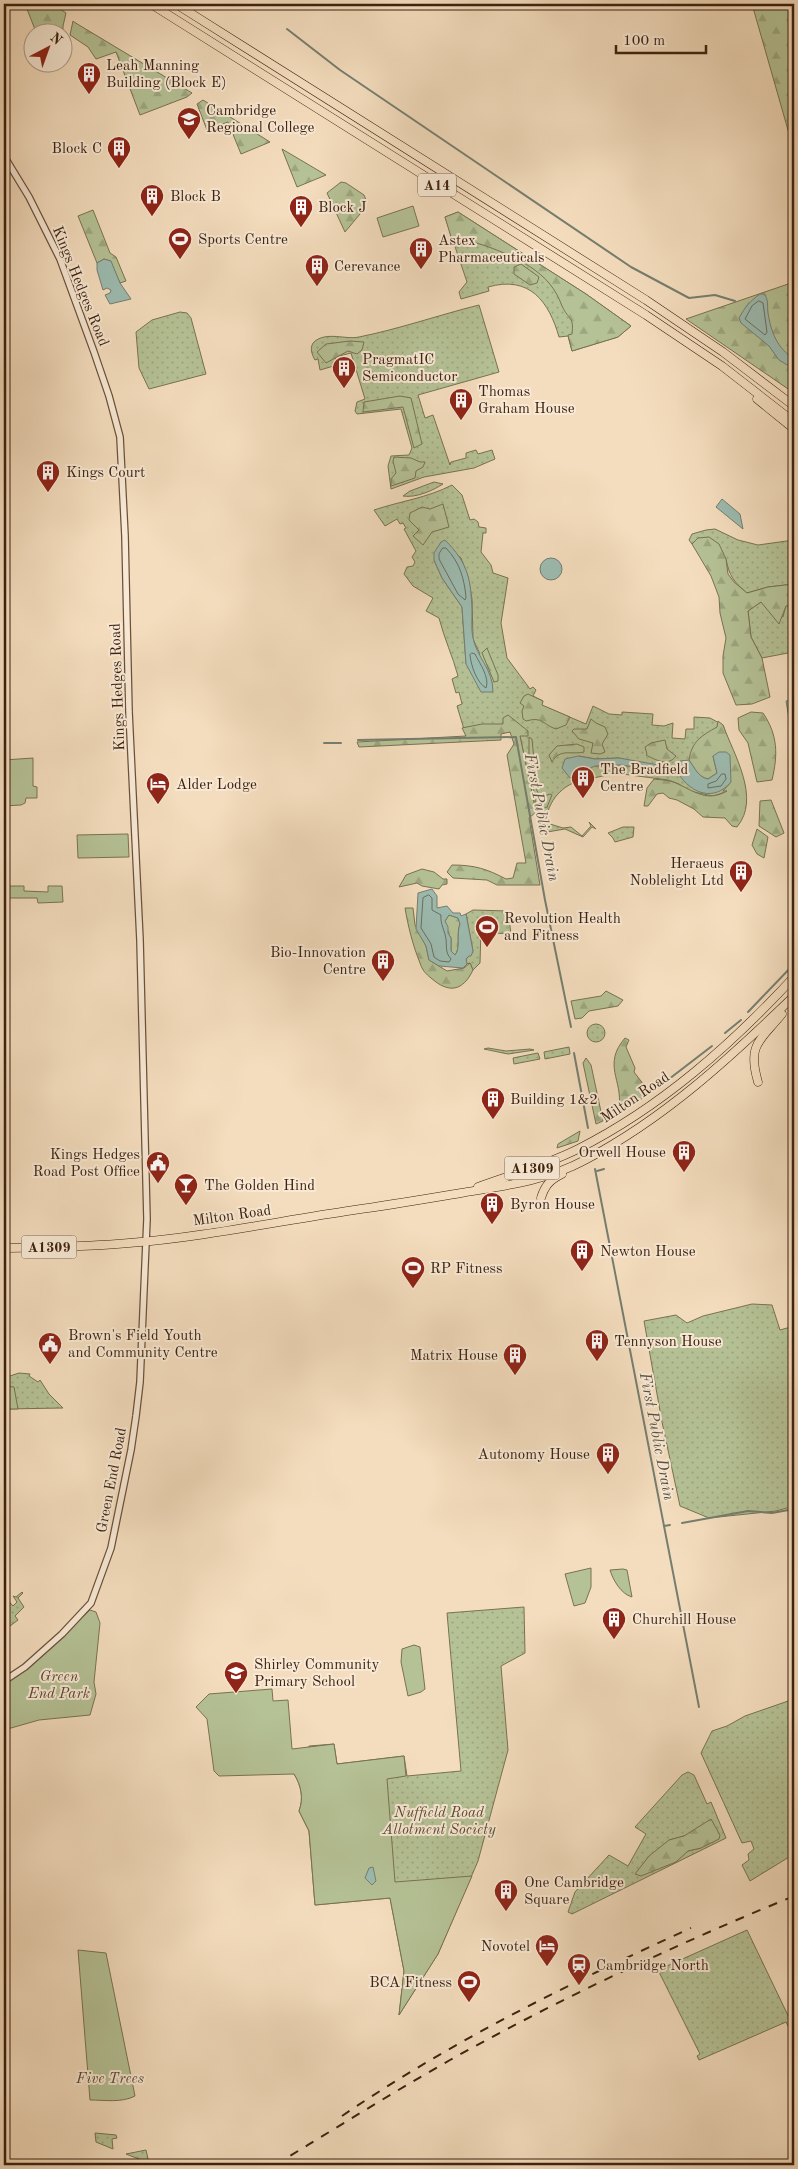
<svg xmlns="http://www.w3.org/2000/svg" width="798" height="2169" font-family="'Old Standard TT',serif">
	<defs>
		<pattern id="grass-dots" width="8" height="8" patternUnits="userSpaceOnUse" patternTransform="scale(1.25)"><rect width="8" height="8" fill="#b5c296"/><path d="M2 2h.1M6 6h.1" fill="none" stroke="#9da680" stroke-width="1.8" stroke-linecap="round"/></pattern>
		<pattern id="forest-firs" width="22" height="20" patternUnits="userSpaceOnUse" patternTransform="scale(1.25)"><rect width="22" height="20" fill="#b5c296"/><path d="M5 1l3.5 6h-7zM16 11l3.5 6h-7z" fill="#9da680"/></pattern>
	</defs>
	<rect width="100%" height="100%" fill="#f4ddbe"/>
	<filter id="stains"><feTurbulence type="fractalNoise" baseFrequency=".004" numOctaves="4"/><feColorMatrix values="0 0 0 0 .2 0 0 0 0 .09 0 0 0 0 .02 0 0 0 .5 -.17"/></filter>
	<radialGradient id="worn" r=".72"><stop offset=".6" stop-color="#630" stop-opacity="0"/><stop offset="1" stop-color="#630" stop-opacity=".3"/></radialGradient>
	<g fill="url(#grass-dots)" stroke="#797252" fill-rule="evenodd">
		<path d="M458 212 586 294 631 326 618 337 572 351 568 336 559 337C549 302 530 275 488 287L489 291 461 299 459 292 467 282 445 217Z"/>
		<path d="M479 305 499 372 418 395 425 418 433 415 450 465 451 462 466 458V453L476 450 478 454 492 450 495 459 474 468 424 477 391 489 388 466 391 456 409 455 412 448 401 409 357 414 355 411 357 402 365 399 351 353 335 357 337 365 320 370 318 359 315 360C312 355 309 347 314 342 326 331 346 340 359 337 399 329 439 315 479 305Z"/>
		<polygon points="180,312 187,313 191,318 206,374 149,389 139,368 136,332 152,320"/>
		<path d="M434 482 443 484C432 491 416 498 403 496L410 491Z"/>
		<path d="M452 485 462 495 470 520 474 519 478 522 479 527 486 528V533H483L481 552 491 565 493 573 508 578 501 623 507 658 530 689 533 687 536 690 533 696 543 701 541 705 586 724 593 706 609 714 622 715V712L653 714 652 725 664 726 673 723 672 738 685 739 686 729H694V717L710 718 723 725 745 786 713 796 689 791 679 784 668 780 615 773 594 778 577 788 573 783C552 793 545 812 544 834L542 810 536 812 520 736 510 732 466 736 457 706 462 704 459 692 456 693 452 679 458 676C453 657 444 638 439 618L426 611 433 598 413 586 404 574 407 567 413 566 415 562 412 557 416 551 404 529 406 528 403 523 400 524 397 519 385 526 374 510C401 501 427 498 452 485ZM441 542 461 558 468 577 472 599 473 639 480 654 466 664 462 607 442 578 434 560ZM579 756 595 759 619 758 671 771 620 765 595 766Z"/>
		<path d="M715 529 738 540 758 545 794 540V584L768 587 747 593C734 582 729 576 726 559L698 538 692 544 689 540 692 534 706 530Z"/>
		<polygon points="761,602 783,617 786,605 794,604 794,654 793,652 762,658 751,637 748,611"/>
		<polygon points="550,820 550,824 563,828 571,827 582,836 591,826 589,822 596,829 592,827 583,837 565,829 547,832 548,821"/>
		<polygon points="623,827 634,827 633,837 615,842 613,838 608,833"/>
		<polygon points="473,910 508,911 511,934 495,933 494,929 481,929 480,963 473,970 470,963 467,964 466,959 473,951 466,914"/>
		<circle cx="596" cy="1033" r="9"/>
		<polygon points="569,1047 570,1054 545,1059 544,1052"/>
		<polygon points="488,1048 506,1051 530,1049 534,1050 508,1054 484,1049"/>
		<polygon points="538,1053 540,1059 514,1064 513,1058"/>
		<polygon points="752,1304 772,1305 780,1330 794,1326 794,1506 776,1511 709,1518 680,1506 662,1422 644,1321 676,1315 687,1323 703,1316"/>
		<polygon points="19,1373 30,1374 29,1376 38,1382 40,1380 49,1394 63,1408 4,1409 4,1378"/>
		<polygon points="22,1592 23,1593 18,1598 24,1607 15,1616 18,1620 10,1626 4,1617 4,1602 7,1604 4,1596 13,1606 17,1602 13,1596 16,1597"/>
		<path d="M524 1607 525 1653 501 1666 508 1750 478 1861 438 1954 399 2015 404 1971 390 1898 315 1905 309 1831 299 1811C304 1798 301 1785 294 1774L309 1746 334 1744 337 1764 404 1756 407 1776 461 1771 447 1613Z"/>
		<polygon points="794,1699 794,1854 750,1881 742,1865 749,1860 748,1854 754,1849 751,1841 742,1843 701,1753 712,1731 727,1726 745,1716"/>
		<path d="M688 1772 694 1775 707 1804 711 1802 726 1838 572 1914 568 1912 575 1892 609 1855 628 1866 646 1834 635 1827 682 1775ZM684 1836 701 1848 688 1851 669 1840Z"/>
		<polygon points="747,1930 794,2028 794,2038 786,2022 699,2060 697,2056 700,2054 658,1970"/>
		<polygon points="95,2133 116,2135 117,2138 112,2139 113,2149 96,2142"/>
		<polygon points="146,2150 149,2163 126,2154"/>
	</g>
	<g fill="url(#forest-firs)" stroke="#797252">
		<polygon points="25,4 53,4 66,13 63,26 63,38 62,32 54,32 51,26 36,32"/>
		<polygon points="752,4 794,4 794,151"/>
		<polygon points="73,21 74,22 192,93 187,97 140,115 116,52 96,59 88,47 70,35"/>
		<polygon points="203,100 270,142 241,154 228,122 207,130 197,104"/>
		<polygon points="282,149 326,175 297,187"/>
		<polygon points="341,182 346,183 364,195 366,200 365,208 345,232 327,193"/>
		<polygon points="93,210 110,253 116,257 126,281 120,283 110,261 104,259 97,263 78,216"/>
		<path d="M458 212 586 294 631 326 618 337 572 351 568 335 572 334C574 316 569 321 562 306 559 298 555 290 549 283 529 259 481 242 451 237L445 217Z"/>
		<polygon points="521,264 539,277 537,283 530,285 514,274 514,267"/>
		<polygon points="794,282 794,393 686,319"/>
		<polygon points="350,341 364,342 362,350 357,354 348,351 326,363 317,352 326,344"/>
		<polygon points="400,396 411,398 422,444 414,448 403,407 363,412 364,402"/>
		<polygon points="394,457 411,458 420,462 425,462 423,467 416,471 415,478 391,486 391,479 396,473 393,461"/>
		<polygon points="443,504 449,527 432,532 423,545 413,536 419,530 409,520 410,513 422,507 430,509"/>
		<polygon points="709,537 719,544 726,559 728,574 734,582 747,593 768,587 794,584 794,604 786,606 779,624 761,602 748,611 751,637 762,658 770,697 752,704 736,705 723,673 723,656 726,638 720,613 719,597 711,576 692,544 698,538"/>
		<polygon points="487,648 498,675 498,681 494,682 482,653"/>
		<path d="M528 694 543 701 542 705 570 717 566 725 556 729C543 725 543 716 526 721L523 719 522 711 524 706 520 703 524 696Z"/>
		<path d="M751 712 763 713C778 735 778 755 772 780L757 782 748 743 739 730 738 718Z"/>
		<path d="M508 715 528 731V736H520L536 812 529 818 540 885H497L487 880 453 878 447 872 452 865C475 865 487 869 506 879L513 878 517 863H526L507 755 514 744 510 732 501 734V740L359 747 357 742 466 736 462 728 482 724H503V718Z"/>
		<polygon points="591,719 596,723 605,727 608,734 602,744 605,752 600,754 591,753 593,743 579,739 572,731 574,729 587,729"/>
		<path d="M718 721 723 725C734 755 761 798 737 827L732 826 725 818 703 817 694 809 677 800 669 798 663 793 657 794 648 806H644L647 788 654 779C662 780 670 780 678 784 695 792 708 802 727 791H723L731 782 713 756 717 773 708 779C698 777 694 768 689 760 692 741 701 736 717 727Z"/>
		<polygon points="529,737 532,739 537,791 541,797 550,794 552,795 547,807 540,810 536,806 529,757"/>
		<path d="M665 740 667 749 676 756C668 767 656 760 646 755L647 754 645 747 651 743Z"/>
		<path d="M577 744 584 747V752C571 755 560 748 552 762L549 755 557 746Z"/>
		<polygon points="771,800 784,833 776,837 759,826 760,801"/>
		<polygon points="757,829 768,837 764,858 757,854 752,845"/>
		<polygon points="422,869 434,872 443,879 447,879 447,884 442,885 439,889 422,886 417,883 399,887 406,875"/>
		<path d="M405 908H413L415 925 426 946 429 960 447 971 464 968 470 963 473 970C463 991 449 994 431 978 426 974 422 970 420 963 413 946 408 926 405 908Z"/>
		<path d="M449 915 458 918 460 924C456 934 461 948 455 955L451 951V938L448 933 445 921Z"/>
		<polygon points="606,991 623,1000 618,1006 589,1011 582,1018 575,1019 571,1001 601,996"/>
		<path d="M625 1038 629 1040 626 1047 635 1068 634 1072 644 1085 653 1090C643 1097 632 1109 619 1107 623 1080 602 1065 625 1038Z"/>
		<polygon points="586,1058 591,1065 603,1121 596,1124 583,1063"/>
		<polygon points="580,1131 578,1141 557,1148 558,1144"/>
		<polygon points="4,1386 14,1387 18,1409 4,1409"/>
		<polygon points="711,1819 720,1835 719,1839 701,1848 688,1851 676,1862 641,1876 635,1874 649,1856 669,1840 684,1836"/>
	</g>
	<g fill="#b5c296" stroke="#797252">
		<polygon points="413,206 419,226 383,237 377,218"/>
		<polygon points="33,758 33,786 37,787 37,798 26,798 25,803 21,805 4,806 4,760"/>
		<polygon points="128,834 129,857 78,858 77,835"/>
		<polygon points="4,886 24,886 24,891 48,892 48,886 62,886 63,902 38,903 37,898 4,898"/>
		<polygon points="591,1568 591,1587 585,1603 574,1606 565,1574"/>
		<path d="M623 1569 627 1570 632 1597C621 1594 613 1580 610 1570Z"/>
		<polygon points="90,1610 96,1612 100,1623 94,1682 96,1694 90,1715 39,1720 4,1730 4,1684 24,1669"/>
		<polygon points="414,1645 420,1647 425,1689 421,1692 408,1696 401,1662 402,1649"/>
		<path d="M272 1689 273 1701 288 1700 292 1749 334 1744 337 1764 404 1756 406 1776 387 1779 395 1882 472 1876 438 1954 399 2015 404 1971 390 1898 315 1905 309 1831 299 1811C304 1798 301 1785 294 1774L219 1776 214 1771 207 1719 196 1707 209 1694Z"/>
		<path d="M78 1950 106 1953 135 2096C122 2103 104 2100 90 2100Z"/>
	</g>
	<g fill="#9cbcb1" stroke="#767e70" fill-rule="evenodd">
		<polygon points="104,259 111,261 120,283 131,299 110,304 105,295 110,293 111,290 107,288 103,290 97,270 97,263"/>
		<path d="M760 294H764C769 300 767 305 768 313 771 332 777 348 794 359V369L779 360 769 346 741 323 739 318C745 307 750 301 760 294Z"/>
		<polygon points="722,499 740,514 743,529 716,507"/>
		<path d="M445 540C468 563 471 579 472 611 472 619 471 630 473 638 477 658 493 669 493 692H481L466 664 462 607 442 578 434 560V553L441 542Z"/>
		<circle cx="551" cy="569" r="11"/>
		<polygon points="791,700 794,717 794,748 786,701"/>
		<path d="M719 752H726L730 755 731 782C714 802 691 794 678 773L680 761 689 760C695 768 698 777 708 779L717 773 713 756Z"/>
		<polygon points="578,756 595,759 619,758 670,767 671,771 620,765 595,766 570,778 562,768 565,759"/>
		<path d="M432 889 437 896V908L447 906 453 913H460L461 916 466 914 473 951 471 956H469L466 959 467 964 463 968 439 966 429 960 426 946 416 929 418 893ZM449 915 458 918 460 924C456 934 461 948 455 955L451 951V938L448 933V927L445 921Z"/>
		<polygon points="373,1867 376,1881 372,1885 365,1878 369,1868"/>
	</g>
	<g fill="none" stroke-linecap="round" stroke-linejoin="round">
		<g stroke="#6c6e60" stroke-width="1">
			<polygon points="759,301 763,303 767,332 765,335 745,319 752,306"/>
			<path d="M443 548H446C460 563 464 578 466 597L465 600 458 594 439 559V554Z"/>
			<path d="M472 653 475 654C480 664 490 678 486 688 477 683 471 666 470 655Z"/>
			<polygon points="722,774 725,774 726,779 721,786 708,788 708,784 716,781"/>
			<path d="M429 895 432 898V910L441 915C440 924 445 931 446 939 447 948 445 952 451 959L449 962 440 961 434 957 431 944 421 928 423 898Z"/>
		</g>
		<g stroke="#767e70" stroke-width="2">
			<polyline points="287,29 340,70 631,267 689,298 715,295 735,301"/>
			<polyline points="358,740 516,737 545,900 571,1027"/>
			<polyline points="324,743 341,743"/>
			<polyline points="748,1012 794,964"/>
			<polyline points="725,1033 741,1020"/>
			<polyline points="574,1053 588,1128"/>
			<polyline points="656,1089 712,1046"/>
			<polyline points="595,1169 699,1707"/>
			<polyline points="597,1171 604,1169"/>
			<polyline points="682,1523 748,1511 772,1513 794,1509"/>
			<polyline points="664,1526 670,1525"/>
		</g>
		<g stroke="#6b503b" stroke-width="8">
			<polyline id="tertiary" points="4,156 29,197 60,259 94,352 109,396 120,437 125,536 129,712 140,940 147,1219 140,1382 136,1416 131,1450 111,1548 91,1603 62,1634 25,1667 4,1681"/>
		</g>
		<g stroke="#3d210f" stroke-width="9">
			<g id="primary">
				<path d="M758 1082C747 1044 760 1041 782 1014"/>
				<path d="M478 1187C511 1175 546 1165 578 1149 661 1107 731 1045 794 977"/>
				<path d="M541 1198C545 1185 550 1180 562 1174"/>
				<path d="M4 1248C45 1247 87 1247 129 1243 204 1237 279 1221 354 1210 390 1205 425 1199 461 1193 503 1186 546 1181 585 1160 664 1119 731 1057 794 996"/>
			</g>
		</g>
		<g stroke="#3d210f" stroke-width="9">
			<g id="trunk">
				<polyline points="151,4 646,315 722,366 794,422"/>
				<polyline points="176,4 646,300 723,352 794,406"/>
				<polyline points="757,399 794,429"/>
			</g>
		</g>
		<use href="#tertiary" stroke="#f8e9d5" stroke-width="5.5"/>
		<use href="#primary" stroke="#f4ddbe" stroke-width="8"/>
		<use href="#trunk" stroke="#f4ddbe" stroke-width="8"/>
		<g stroke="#3d210f" stroke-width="2" stroke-dasharray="9 9" stroke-linecap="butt">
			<path d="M342 2116C452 2041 570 1983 691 1928"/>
			<path d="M275 2165C333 2130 390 2094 450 2060 561 1998 677 1944 794 1896"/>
		</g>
	</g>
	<defs>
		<g id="building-pin" transform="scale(1.25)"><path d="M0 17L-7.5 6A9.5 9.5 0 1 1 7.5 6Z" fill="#8f2418" stroke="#f8e9d5"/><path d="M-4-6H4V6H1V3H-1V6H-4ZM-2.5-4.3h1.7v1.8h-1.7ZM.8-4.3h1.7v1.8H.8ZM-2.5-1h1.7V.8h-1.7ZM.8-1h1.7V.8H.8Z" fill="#fff"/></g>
		<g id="university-pin" transform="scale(1.25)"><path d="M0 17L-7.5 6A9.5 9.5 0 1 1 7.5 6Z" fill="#8f2418" stroke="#f8e9d5"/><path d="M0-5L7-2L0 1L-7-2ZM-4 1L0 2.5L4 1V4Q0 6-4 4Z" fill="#fff"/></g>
		<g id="stadium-pin" transform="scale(1.25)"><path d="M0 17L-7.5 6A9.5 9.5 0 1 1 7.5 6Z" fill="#8f2418" stroke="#f8e9d5"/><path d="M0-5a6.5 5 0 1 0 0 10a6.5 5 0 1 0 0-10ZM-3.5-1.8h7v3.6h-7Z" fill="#fff"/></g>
		<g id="hotel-pin" transform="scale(1.25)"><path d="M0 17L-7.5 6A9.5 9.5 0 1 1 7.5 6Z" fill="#8f2418" stroke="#f8e9d5"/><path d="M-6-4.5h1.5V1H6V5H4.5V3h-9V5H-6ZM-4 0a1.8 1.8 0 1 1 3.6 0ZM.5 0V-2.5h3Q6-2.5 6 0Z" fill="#fff"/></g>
		<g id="civic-pin" transform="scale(1.25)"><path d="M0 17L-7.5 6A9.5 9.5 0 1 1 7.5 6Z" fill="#8f2418" stroke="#f8e9d5"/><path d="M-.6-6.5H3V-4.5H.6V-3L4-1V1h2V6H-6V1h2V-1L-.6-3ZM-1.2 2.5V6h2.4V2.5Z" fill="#fff"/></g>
		<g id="bar-pin" transform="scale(1.25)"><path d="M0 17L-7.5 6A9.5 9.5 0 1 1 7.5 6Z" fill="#8f2418" stroke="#f8e9d5"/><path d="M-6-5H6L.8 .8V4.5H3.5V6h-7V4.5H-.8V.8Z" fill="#fff"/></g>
		<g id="school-pin" transform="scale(1.25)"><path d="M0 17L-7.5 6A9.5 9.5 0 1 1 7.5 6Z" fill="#8f2418" stroke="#f8e9d5"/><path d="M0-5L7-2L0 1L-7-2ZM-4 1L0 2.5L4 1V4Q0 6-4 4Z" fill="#fff"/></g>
		<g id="station-pin" transform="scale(1.25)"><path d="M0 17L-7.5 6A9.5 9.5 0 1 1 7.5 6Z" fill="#8f2418" stroke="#f8e9d5"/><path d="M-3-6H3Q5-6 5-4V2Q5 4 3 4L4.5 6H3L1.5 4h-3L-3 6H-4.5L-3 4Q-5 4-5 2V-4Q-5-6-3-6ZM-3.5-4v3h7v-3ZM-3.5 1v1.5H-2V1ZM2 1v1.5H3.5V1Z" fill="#fff"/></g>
	</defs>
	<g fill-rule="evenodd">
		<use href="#building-pin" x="89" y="74"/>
		<use href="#university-pin" x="189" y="119"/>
		<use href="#building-pin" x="119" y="148"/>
		<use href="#building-pin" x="152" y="196"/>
		<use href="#building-pin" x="301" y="207"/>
		<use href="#stadium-pin" x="180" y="239"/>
		<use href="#building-pin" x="421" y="249"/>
		<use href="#building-pin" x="317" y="266"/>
		<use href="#building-pin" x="344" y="368"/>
		<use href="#building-pin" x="461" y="400"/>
		<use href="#building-pin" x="48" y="472"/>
		<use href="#building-pin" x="583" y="778"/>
		<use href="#hotel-pin" x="158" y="784"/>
		<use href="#building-pin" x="741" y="872"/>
		<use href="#stadium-pin" x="487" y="927"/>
		<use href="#building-pin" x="383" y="961"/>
		<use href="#building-pin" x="493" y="1099"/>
		<use href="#building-pin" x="684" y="1152"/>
		<use href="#civic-pin" x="158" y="1163"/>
		<use href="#bar-pin" x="186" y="1185"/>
		<use href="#building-pin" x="492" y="1204"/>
		<use href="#building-pin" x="582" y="1251"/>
		<use href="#stadium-pin" x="413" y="1268"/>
		<use href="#building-pin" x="597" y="1341"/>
		<use href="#civic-pin" x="50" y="1344"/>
		<use href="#building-pin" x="515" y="1355"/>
		<use href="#building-pin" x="608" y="1454"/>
		<use href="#building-pin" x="614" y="1619"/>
		<use href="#school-pin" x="236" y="1673"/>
		<use href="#building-pin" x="506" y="1891"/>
		<use href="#hotel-pin" x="547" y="1946"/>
		<use href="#station-pin" x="579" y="1965"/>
		<use href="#stadium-pin" x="469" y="1982"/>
	</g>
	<g text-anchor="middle" stroke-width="4" stroke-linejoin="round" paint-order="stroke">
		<g fill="#f8e9d5" stroke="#755d4a" stroke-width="1">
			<rect x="418" y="173.5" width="38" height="23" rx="4"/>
			<rect x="504.5" y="1156.5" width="55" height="23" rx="4"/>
			<rect x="21.5" y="1235.5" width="55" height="23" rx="4"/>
		</g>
		<g font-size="14" font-weight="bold" fill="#3d210f">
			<text x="437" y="190">A14</text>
			<text x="532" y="1173">A1309</text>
			<text x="49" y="1252">A1309</text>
		</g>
		<g font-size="15" fill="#3d210f" stroke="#f8e9d5" text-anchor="start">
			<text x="106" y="70">Leah Manning<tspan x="106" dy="17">Building (Block E)</tspan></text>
			<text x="206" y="115">Cambridge<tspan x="206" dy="17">Regional College</tspan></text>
			<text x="102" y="153" text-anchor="end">Block C</text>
			<text x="170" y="201">Block B</text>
			<text x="318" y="212">Block J</text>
			<text x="198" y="244">Sports Centre</text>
			<text x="438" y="245">Astex<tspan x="438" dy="17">Pharmaceuticals</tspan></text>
			<text x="334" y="271">Cerevance</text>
			<text x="362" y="364">PragmatIC<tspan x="362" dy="17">Semiconductor</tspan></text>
			<text x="478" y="396">Thomas<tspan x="478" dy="17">Graham House</tspan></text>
			<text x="66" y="477">Kings Court</text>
			<text x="600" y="774">The Bradfield<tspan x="600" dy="17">Centre</tspan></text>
			<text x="176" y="789">Alder Lodge</text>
			<text x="724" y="868" text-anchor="end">Heraeus<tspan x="724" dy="17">Noblelight Ltd</tspan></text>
			<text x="504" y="923">Revolution Health<tspan x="504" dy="17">and Fitness</tspan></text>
			<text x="366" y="957" text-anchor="end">Bio-Innovation<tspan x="366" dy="17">Centre</tspan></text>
			<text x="510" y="1104">Building 1&amp;2</text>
			<text x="666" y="1157" text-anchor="end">Orwell House</text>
			<text x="140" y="1159" text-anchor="end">Kings Hedges<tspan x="140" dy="17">Road Post Office</tspan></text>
			<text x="204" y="1190">The Golden Hind</text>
			<text x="510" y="1209">Byron House</text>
			<text x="600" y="1256">Newton House</text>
			<text x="430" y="1273">RP Fitness</text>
			<text x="68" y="1340">Brown's Field Youth<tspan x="68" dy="17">and Community Centre</tspan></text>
			<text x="614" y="1346">Tennyson House</text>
			<text x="498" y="1360" text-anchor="end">Matrix House</text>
			<text x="590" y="1459" text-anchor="end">Autonomy House</text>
			<text x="632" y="1624">Churchill House</text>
			<text x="254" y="1669">Shirley Community<tspan x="254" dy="17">Primary School</tspan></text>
			<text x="524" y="1887">One Cambridge<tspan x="524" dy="17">Square</tspan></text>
			<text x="530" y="1951" text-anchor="end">Novotel</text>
			<text x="596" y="1970">Cambridge North</text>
			<text x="452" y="1987" text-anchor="end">BCA Fitness</text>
		</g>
		<g font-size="15" fill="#3d210f" stroke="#f8e9d5">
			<text transform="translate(81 286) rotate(68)" y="5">Kings Hedges Road</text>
			<text transform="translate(117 687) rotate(-92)" y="5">Kings Hedges Road</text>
			<text transform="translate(635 1097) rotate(-34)" y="5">Milton Road</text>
			<text transform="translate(232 1215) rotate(-8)" y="5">Milton Road</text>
			<text transform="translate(111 1480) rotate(-79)" y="5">Green End Road</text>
		</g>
		<g font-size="15" font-style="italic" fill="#5b4931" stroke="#f8e9d5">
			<text x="59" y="1681">Green<tspan x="59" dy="17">End Park</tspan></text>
			<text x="439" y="1817">Nuffield Road<tspan x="439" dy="17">Allotment Society</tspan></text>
			<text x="110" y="2083">Five Trees</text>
		</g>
		<g font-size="16" font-style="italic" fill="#5a5040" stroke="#f8e9d5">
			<text transform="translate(543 817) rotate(79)" y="6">First Public Drain</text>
			<text transform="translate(658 1436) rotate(79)" y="6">First Public Drain</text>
		</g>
	</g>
	<rect width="798" height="2169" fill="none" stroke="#f4ddbe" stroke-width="20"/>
	<rect x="5" y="5" width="788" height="2159" fill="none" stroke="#3d210f" stroke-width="2.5"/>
	<rect x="10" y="10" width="778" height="2149" fill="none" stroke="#3d210f"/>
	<g transform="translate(48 48) rotate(41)"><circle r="24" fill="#f8e9d5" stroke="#ad9986"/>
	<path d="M0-4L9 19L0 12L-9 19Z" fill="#8f2418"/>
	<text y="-8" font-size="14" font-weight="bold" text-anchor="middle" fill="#3d210f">N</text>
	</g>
	<path d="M616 45v8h90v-8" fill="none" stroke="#3d210f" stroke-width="2.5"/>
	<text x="623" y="45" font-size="15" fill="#3d210f" stroke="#f8e9d5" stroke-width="4" paint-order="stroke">100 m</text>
	<rect width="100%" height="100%" filter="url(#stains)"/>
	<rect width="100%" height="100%" fill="url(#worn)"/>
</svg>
